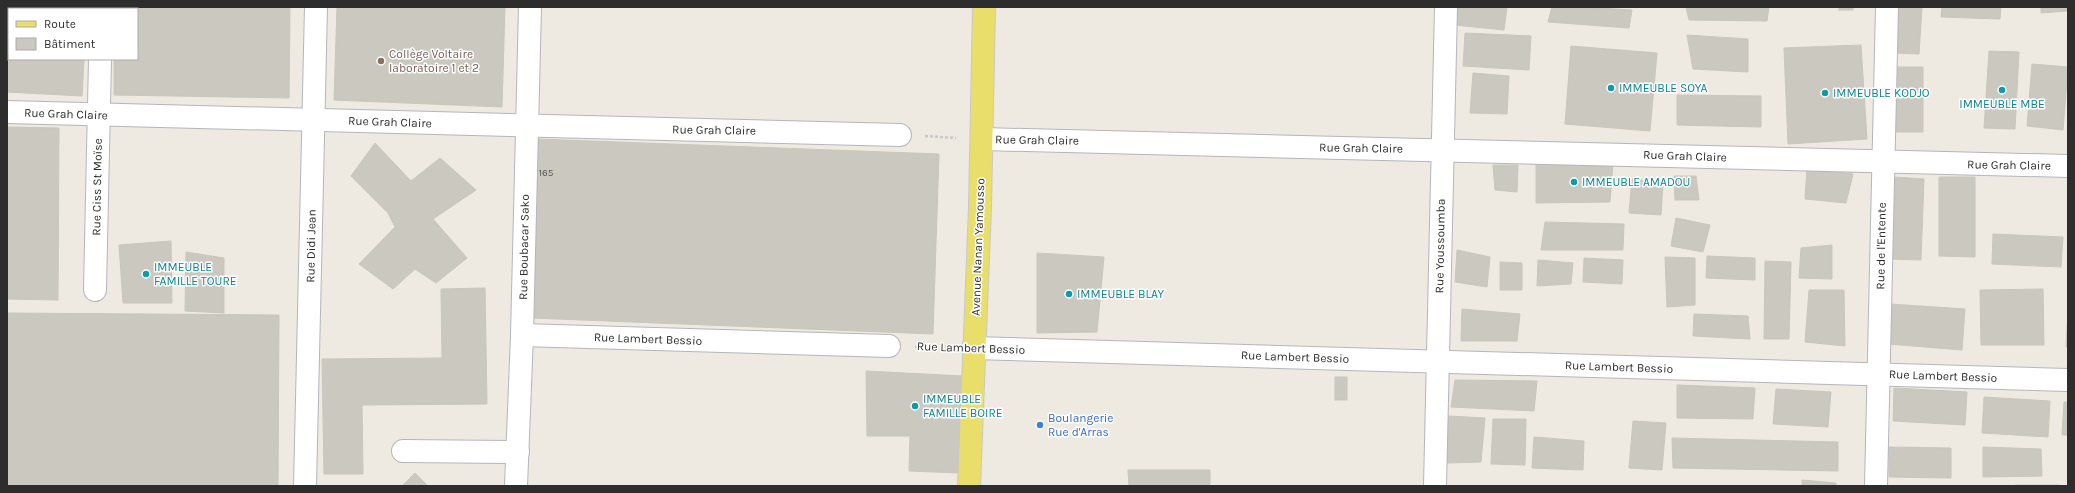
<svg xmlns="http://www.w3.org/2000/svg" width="2075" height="493" font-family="Karla,sans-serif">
	<rect width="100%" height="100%" fill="#eeeae1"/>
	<g fill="#cac8bf" stroke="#c9c6ba">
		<polygon points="7,7 53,9 9,9 9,59 84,59 82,96 7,92"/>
		<polygon points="114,7 290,7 289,98 114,95 114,59 137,59 137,9 114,9"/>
		<polygon points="337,7 505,7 502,107 334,100"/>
		<polygon points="1456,7 1507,7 1504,30 1455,25"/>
		<polygon points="1552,7 1580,7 1632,10 1629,28 1548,22"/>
		<polygon points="1686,7 1769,7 1767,21 1689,20"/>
		<rect x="1839" y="7" width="14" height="3"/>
		<polygon points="1897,7 1922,7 1919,54 1894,53"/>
		<polygon points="1942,7 2001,7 2000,19 1941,17"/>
		<polygon points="2041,7 2068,7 2068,11 2041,13"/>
		<polygon points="1465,33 1531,36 1529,70 1463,66"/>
		<polygon points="1687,35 1748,39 1748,72 1693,69"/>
		<polygon points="1861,45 1867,139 1788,144 1784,48"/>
		<polygon points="1571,46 1657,53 1650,131 1565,124"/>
		<polygon points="1989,51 2019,52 2015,129 1984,128"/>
		<polygon points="2032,64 2068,67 2063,130 2027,126"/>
		<polygon points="1894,67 1923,67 1923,132 1895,132"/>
		<polygon points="1473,73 1509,76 1507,114 1470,113"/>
		<polygon points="1677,95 1761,96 1761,127 1677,125"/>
		<polygon points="7,127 59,128 58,300 7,299"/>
		<polygon points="537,139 939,154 933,334 531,318"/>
		<polygon points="375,143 411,181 440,158 476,190 433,219 467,258 436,283 415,269 393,289 359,264 395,227 388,213 351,176"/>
		<polygon points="1536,161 1613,162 1610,202 1536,203"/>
		<polygon points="1493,165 1518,165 1517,192 1495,190"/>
		<polygon points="1807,167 1853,174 1846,203 1805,199"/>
		<polygon points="1674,176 1696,176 1699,200 1675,200"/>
		<polygon points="1893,177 1924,179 1921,260 1889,259"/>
		<polygon points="1939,177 1975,177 1975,257 1939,256"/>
		<polygon points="1632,179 1663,183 1661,215 1629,213"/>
		<polygon points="1676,218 1710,225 1703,252 1671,246"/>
		<polygon points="1545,222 1624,224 1623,250 1541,250"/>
		<polygon points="1993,234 2063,237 2061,267 1992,264"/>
		<polygon points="171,241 172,303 123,303 119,245"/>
		<polygon points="1832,245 1832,279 1799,278 1801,248"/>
		<polygon points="1457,250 1490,257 1487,287 1455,282"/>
		<polygon points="186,252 224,258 224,313 185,311"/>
		<polygon points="1037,253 1104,257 1097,332 1037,333"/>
		<polygon points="1707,256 1755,258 1755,280 1706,278"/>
		<polygon points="1665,257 1695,258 1695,305 1667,307"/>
		<polygon points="1584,258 1623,260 1622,284 1583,282"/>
		<polygon points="1538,260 1573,263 1571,284 1537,286"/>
		<polygon points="1765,261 1791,262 1789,339 1764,339"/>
		<polygon points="1500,262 1522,263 1522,290 1500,290"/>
		<polygon points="485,288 487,404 362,405 363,474 324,474 322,359 442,358 441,289"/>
		<polygon points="2043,289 2044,345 1981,345 1980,290"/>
		<polygon points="1809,290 1844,290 1845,346 1805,342"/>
		<polygon points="1890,304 1965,309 1962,350 1888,344"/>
		<polygon points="1462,309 1520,314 1517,341 1461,341"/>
		<polygon points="2068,310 2068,347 2066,347"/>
		<polygon points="7,313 279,315 278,486 7,486"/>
		<polygon points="1694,314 1748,316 1750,339 1693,336"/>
		<polygon points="866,371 963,376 960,473 909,471 910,436 867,436"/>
		<rect x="1335" y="377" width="12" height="23"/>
		<polygon points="1455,380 1537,381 1534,411 1451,407"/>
		<polygon points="1677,385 1755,388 1753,419 1677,418"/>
		<polygon points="1894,388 1967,392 1965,425 1893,421"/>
		<polygon points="1776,389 1831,392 1828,427 1773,424"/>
		<polygon points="1984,397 2050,401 2048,437 1982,433"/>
		<polygon points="2064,402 2068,402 2068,435 2062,435"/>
		<polygon points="1448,416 1485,418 1481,462 1447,463"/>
		<polygon points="1493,419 1526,419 1525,465 1491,464"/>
		<polygon points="1633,421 1666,423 1662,470 1629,468"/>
		<polygon points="1534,437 1584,441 1583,470 1532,468"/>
		<polygon points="1672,438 1838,442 1838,471 1673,468"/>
		<polygon points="1889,447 1951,448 1951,478 1889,477"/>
		<polygon points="1983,447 2041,449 2042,476 1983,477"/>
		<polygon points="1128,470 1210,470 1210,486 1129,486"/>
		<polygon points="415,473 428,486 402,486"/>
		<polygon points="1802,480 1836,483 1836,486 1802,486"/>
		<rect x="2016" y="485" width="43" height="1"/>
	</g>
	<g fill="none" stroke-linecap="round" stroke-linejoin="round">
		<g stroke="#b4b5bf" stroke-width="24">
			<g id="minor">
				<polyline points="102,9 102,7"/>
				<polyline points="7,112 900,135"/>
				<polyline points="982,139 2068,166"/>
				<polyline points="95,290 100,59"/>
				<polyline points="522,335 889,346"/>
				<polyline points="973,348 2068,380"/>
				<polyline points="403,451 518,452"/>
				<polyline points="305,486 316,7"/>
				<polyline points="516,486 522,335 530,7"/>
				<polyline points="1435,486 1446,7"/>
				<polyline points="1876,486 1887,7"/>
			</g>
		</g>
		<g stroke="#c8c8c8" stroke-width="24">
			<polyline id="major" points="969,486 980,207 984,7"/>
		</g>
		<g stroke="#c8c8c8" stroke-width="2.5" stroke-dasharray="3 2" stroke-linecap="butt">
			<polyline points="925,136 956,138"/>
			<polyline points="915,347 948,347"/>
		</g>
		<use href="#minor" stroke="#fff" stroke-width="22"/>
		<use href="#major" stroke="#eade6a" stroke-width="22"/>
	</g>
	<circle fill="#8d6e63" stroke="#fff" stroke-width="1.5" cx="381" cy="61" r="4"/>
	<g fill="#0f9aa8" stroke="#fff" stroke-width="1.5">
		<circle cx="1611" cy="88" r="4"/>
		<circle cx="2002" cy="90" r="4"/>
		<circle cx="1825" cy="93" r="4"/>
		<circle cx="1574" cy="182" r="4"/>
		<circle cx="146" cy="274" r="4"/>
		<circle cx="1069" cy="294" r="4"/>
		<circle cx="915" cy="406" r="4"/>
	</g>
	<circle fill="#3f7fe0" stroke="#fff" stroke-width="1.5" cx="1040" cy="425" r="4"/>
	<g text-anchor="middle" stroke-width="3" stroke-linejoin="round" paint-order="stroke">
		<g font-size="10" fill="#545452">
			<text x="546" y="176">165</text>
		</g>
		<g font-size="12" fill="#785e54" stroke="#fff" text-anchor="start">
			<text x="389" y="58">Collège Voltaire<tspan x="389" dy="14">laboratoire 1 et 2</tspan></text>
		</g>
		<g font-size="12" fill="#0d838f" stroke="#fff" text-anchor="start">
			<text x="1619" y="92">IMMEUBLE SOYA</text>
			<text x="1833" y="97">IMMEUBLE KODJO</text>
			<text x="2002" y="108" text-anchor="middle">IMMEUBLE MBE</text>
			<text x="1582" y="186">IMMEUBLE AMADOU</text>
			<text x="154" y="271">IMMEUBLE<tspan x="154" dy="14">FAMILLE TOURE</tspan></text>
			<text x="1077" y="298">IMMEUBLE BLAY</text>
			<text x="923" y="403">IMMEUBLE<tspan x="923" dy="14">FAMILLE BOIRE</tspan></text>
		</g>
		<g font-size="12" fill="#2d2d2d" stroke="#fff">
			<text transform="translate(66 114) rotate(2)" y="4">Rue Grah Claire</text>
			<text transform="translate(390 122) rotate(2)" y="4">Rue Grah Claire</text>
			<text transform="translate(714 130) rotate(1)" y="4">Rue Grah Claire</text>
			<text transform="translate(1037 140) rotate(1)" y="4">Rue Grah Claire</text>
			<text transform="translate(1361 148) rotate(1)" y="4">Rue Grah Claire</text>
			<text transform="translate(1685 156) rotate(2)" y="4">Rue Grah Claire</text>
			<text transform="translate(2009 165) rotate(1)" y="4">Rue Grah Claire</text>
			<text transform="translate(97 187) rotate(-89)" y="4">Rue Ciss St Moïse</text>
			<text transform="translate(311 246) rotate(-89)" y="4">Rue Didi Jean</text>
			<text transform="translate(1440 246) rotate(-89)" y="4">Rue Youssoumba</text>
			<text transform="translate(1881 246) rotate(-89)" y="4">Rue de l'Entente</text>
			<text transform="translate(524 247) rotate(-89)" y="4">Rue Boubacar Sako</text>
			<text transform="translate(978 247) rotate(-88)" y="4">Avenue Nanan Yamousso</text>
			<text transform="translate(648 339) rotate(2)" y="4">Rue Lambert Bessio</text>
			<text transform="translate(971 348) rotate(2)" y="4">Rue Lambert Bessio</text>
			<text transform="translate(1295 357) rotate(2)" y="4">Rue Lambert Bessio</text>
			<text transform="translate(1619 367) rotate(2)" y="4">Rue Lambert Bessio</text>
			<text transform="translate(1943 376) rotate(2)" y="4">Rue Lambert Bessio</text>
		</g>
		<g font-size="12" fill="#366cbe" stroke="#fff" text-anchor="start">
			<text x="1048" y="422">Boulangerie<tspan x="1048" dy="14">Rue d'Arras</tspan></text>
		</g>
	</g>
	<rect width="2075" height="493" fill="none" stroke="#2d2d2d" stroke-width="16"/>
	<rect x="8" y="8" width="130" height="52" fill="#ffffff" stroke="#ababab"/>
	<rect x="16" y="21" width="20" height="6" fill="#eade6a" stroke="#ababab"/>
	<text x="44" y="28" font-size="12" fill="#2d2d2d">Route</text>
	<rect x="16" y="38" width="20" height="12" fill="#cac8bf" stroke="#ababab"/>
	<text x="44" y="48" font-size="12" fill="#2d2d2d">Bâtiment</text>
</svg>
